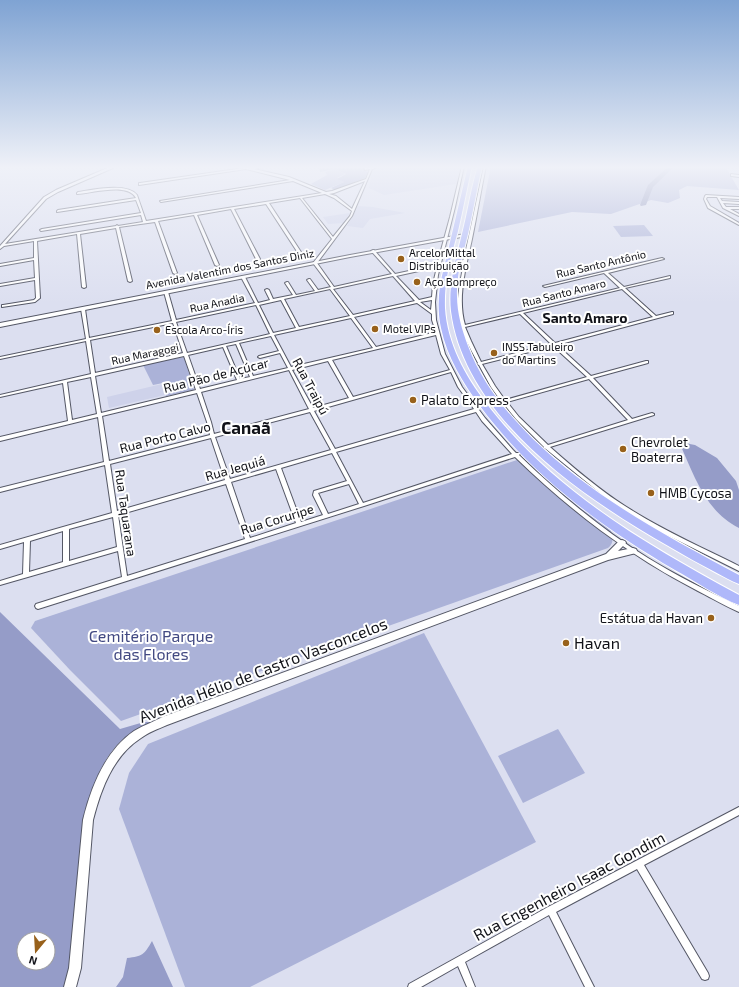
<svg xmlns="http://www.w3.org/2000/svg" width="739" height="987" font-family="'Exo 2',sans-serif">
	<rect width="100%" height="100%" fill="#dcdff0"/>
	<g fill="#ced2ea">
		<polygon points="362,166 461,166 456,184 384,195 369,188 372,171"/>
		<polygon points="358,206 373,207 405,213 370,219 363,228 347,226"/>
		<polygon points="350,213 344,223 328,224 323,217"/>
		<polygon points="162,384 165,395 109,408 107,397"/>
	</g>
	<g fill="#abb2d8">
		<polygon points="491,166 725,166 739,190 687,186 679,190 680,198 668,203 651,200 611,214 572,212 478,232"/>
		<polygon points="335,169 345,174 337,178 344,182 325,190 311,184 327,175 325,172"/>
		<polygon points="644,225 653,236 621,237 613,226"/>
		<polygon points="184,357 194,390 166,396 163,383 153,385 143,365"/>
		<path d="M526 457 611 531C613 538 614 543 608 548L121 721 70 670 31 628 35 621Z"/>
		<polygon points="424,633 536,842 250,987 185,987 119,809 129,773 148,744"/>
		<polygon points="558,729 585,773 523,803 498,756"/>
	</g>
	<g fill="#959cc8" fill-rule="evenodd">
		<polygon points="319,166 358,166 368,172 365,178 335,190 331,188 344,182 337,179 346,174 335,169 320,172"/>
		<path d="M679 442 695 445 717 458 736 481 739 490V528C705 511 694 475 679 442Z"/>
		<path d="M0 612 120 729 144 722H152C83 747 84 833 78 893 75 925 70 956 66 987H0ZM24 939H48V963H24Z"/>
		<path d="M152 941 173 987H116L123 977 127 958C143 956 144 955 152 941Z"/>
	</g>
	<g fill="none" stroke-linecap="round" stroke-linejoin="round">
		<polygon fill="#8289b4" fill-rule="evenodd" points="669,166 675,166 653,187 646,205 641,206 640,205 648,185"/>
		<g stroke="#545765" stroke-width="2">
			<g id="minor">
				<path d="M112 166 113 168 58 192 46 199 5 244 116 226 117 225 118 226 143 222 141 215 41 231 40 230 42 229 141 213 136 200 57 212V211L58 210 136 198C128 182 92 193 77 194V193L78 192C92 190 127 182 137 195L146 221 322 193 293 181 161 202 160 201 290 180 246 169 139 185V183H140L244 168 243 166H245C251 171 257 166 264 166L254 169 289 177 326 192 332 191 366 179 370 169 365 170 364 168 367 166 372 167 380 166 372 169 352 216 317 263 334 287 392 274 372 252 371 251 373 250H374L395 274 437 265 450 217 462 166H464L455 207 438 275 435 302 436 320 445 354 462 387 485 418 513 450 516 453H520V454L519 455C558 493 601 529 648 558 677 576 708 591 739 606V612C725 606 712 598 698 591 628 555 571 511 515 457L364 506 38 609 36 608 35 606 36 604 122 577 118 551 0 585V581L23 574 24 542 0 549V545L112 513 105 465 0 492V488L104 462 98 417 0 441V437L68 421 63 383 0 397V395L91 374 86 341 0 359V357L86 339 81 309 83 308 85 309 89 338 172 321 164 292 166 291 168 292 176 320 255 303 241 277 243 276 245 277 258 303 270 300 265 290 267 289 269 290 273 299 293 295 285 283 287 282H288L296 295 315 291 307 280 309 279H310L318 290 331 287 313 263 332 239 300 198 269 203 301 252 300 253H298L266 204 234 209 260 259 258 260 256 259 231 209 197 215 219 265 217 266 215 265 194 215 158 221 177 273 175 274 173 273 155 222 119 227 132 281 130 282 128 281 116 228 80 234 86 287 84 288 82 287 77 234 37 241 40 298 35 302 2 307V305H3L34 300 36 298 35 280 0 286V284L35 278 34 260 0 266V264L34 258V241L4 246 0 249V246L44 197 56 190ZM365 181 352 209 336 196 329 194 334 193ZM325 194 334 198 352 211 350 216 333 237 302 198ZM437 267 433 284 432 297 419 300 396 276ZM393 276 415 301 353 315 333 289ZM330 289 350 316 299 327 284 299ZM281 300 296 328 273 333 259 305ZM432 300 431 310 420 302ZM417 303 432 314V320L436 332 376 347 354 317ZM256 305 270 334 187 353 176 322ZM351 318 373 348 291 367 274 335ZM173 323 183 353 95 373 90 340ZM436 335 441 354 450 370 353 397 332 360ZM271 336 279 351 259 356 258 357 260 358 280 353 288 368 253 376 239 343ZM236 344 250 377 240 379 226 346ZM223 347 237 380 200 389 188 355ZM184 356 196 390 101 413 95 376ZM328 361 349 398 313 408 292 370ZM289 370 309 409 214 434 211 422 201 392ZM451 372 458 387 474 409 335 449 314 411ZM91 377 97 414 72 420 67 382ZM197 393 207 422 210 435 109 461 102 416ZM310 412 331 450 230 479 215 437ZM476 412 482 421 512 454 363 503 336 452ZM211 438 225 480 117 511 110 464ZM332 453 347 481 314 491 313 495 323 515 301 522 281 468ZM276 469 296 523 250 538 231 482ZM226 484 245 539 127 576 118 515ZM349 484 359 504 328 514 319 495 318 493ZM113 517 117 547 69 561V529ZM63 531V562L29 572 30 541Z"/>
				<path d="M484 166H486C481 190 477 215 472 239 466 267 457 297 465 325L620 288 604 273 545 287 543 286 662 258 664 259 608 273 624 287 670 276V278L625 288 656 316 672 312H673V314L557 345 591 376 646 361H648V363L593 378 632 419 652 413 654 414V415L550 447C576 470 604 494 633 511 667 532 703 548 739 566V571L659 531 628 514 605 497 546 449 544 448V447L516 419 503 403 501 402V401L491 387 479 365 477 364 478 363C469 346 459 329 458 310 457 294 461 278 464 263L458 268 455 267 464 259ZM622 289 653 317 555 343 523 313ZM520 314 551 344 481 362 471 341 465 327ZM553 346 587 377 505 400 495 386 482 364ZM589 379 628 420 548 445 519 417 507 402Z"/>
				<polygon points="731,174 739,175 739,177 731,176"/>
				<polygon points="706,195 739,197 739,199 720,198 722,201 739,202 739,204 723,203 726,207 739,207 739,209 730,209 739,214 739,216 723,208 717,197 707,197 706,199 710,206 739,223 739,225 708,208 704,199 705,196"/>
				<polygon points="739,807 739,815 644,865 708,973 709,976 708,979 705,980 702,979 637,869 556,912 594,987 585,987 549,915 465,962 475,987 467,987 458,966 421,987 408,987 409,984 548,907"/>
			</g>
		</g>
		<g stroke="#545765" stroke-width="2">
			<g id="tertiary">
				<polygon points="465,234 467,234 467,236 350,257 0,327 0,323 350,255"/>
				<path d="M622 540 625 541 626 543 618 551 633 548 636 549 637 551 636 553 608 560 167 725C158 729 149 732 141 738 113 756 101 789 93 820L81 968 76 987H64L69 968 83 820C91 787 105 751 134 731 144 725 155 721 165 716L606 554 619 541Z"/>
			</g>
		</g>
		<g stroke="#fff" stroke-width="2">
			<g id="trunk">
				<path d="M468 166H472C467 188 463 209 458 231 451 256 444 281 445 308 447 343 465 376 486 403 552 490 645 544 739 595V605C718 597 695 581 675 570 601 527 531 475 480 406 463 383 447 357 441 328 438 314 438 300 440 286L434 289 431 287 441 280Z"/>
				<path d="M478 166H482C477 188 473 211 468 234 463 254 456 275 457 296 457 313 462 330 468 346 482 383 505 411 533 439 593 497 666 536 739 575V584C731 581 723 576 715 572 700 564 685 556 670 547 584 498 465 418 451 311 448 284 456 259 462 234 468 211 471 188 478 166Z"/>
			</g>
		</g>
		<use href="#minor" fill="#fff" fill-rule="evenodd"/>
		<use href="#tertiary" fill="#fff" fill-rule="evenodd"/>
		<use href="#trunk" fill="#afb8fa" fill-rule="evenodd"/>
	</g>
	<linearGradient id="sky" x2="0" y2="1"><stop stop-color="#7fa3d3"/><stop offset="0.55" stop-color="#eff1f8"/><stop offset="1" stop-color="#eff1f8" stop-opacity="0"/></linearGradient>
	<rect width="739" height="304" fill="url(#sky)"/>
	<g fill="#98611b" stroke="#fff" stroke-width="1.5">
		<circle cx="401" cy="259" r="4"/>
		<circle cx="417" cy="282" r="4"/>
		<circle cx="375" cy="329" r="4"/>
		<circle cx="157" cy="330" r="4"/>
		<circle cx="494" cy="353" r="4"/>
		<circle cx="413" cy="400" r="4"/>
		<circle cx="623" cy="449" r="4"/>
		<circle cx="651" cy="493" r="4"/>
		<circle cx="711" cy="618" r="4"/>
		<circle cx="566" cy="643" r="4"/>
	</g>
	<g text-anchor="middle" stroke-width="4" stroke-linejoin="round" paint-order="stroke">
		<g font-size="11" fill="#111218" stroke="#fff" text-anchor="start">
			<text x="409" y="257">ArcelorMittal<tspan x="409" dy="13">Distribuição</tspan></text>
			<text x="425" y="286">Aço Bompreço</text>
			<text x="383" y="333">Motel VIPs</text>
			<text x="165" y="334">Escola Arco-Íris</text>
			<text x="502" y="351">INSS Tabuleiro<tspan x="502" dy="13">do Martins</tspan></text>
		</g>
		<g font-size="11" fill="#111218" stroke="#fff">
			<text transform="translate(601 264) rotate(-13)" y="4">Rua Santo Antônio</text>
			<text transform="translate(230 269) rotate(-11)" y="4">Avenida Valentim dos Santos Diniz</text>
			<text transform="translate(564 293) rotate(-14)" y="4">Rua Santo Amaro</text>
			<text transform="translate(217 303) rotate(-12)" y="4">Rua Anadia</text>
			<text transform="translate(145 354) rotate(-12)" y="4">Rua Maragogi</text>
		</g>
		<g font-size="13" fill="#111218" stroke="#fff">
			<text transform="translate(216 375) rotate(-14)" y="5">Rua Pão de Açúcar</text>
			<text transform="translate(311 386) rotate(62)" y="5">Rua Traipú</text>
			<text transform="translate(165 437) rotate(-14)" y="5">Rua Porto Calvo</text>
			<text transform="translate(235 468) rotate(-16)" y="5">Rua Jequiá</text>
			<text transform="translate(126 513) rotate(82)" y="5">Rua Taquarana</text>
			<text transform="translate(277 519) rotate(-17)" y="5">Rua Coruripe</text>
		</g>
		<g font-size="13" fill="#111218" stroke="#fff" text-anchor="start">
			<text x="421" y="405">Palato Express</text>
			<text x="631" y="447">Chevrolet<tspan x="631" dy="15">Boaterra</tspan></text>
			<text x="659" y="498">HMB Cycosa</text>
			<text x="703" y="623" text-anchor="end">Estátua da Havan</text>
		</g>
		<g font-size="14" font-weight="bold" fill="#111218" stroke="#fff">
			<text x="585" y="323">Santo Amaro</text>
		</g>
		<g font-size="16" fill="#424982" stroke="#fff">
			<text x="151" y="642">Cemitério Parque<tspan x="151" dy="18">das Flores</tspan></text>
		</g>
		<g font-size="16" fill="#111218" stroke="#fff" text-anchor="start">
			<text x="574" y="649">Havan</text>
		</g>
		<g font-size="16" fill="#111218" stroke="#fff">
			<text transform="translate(263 670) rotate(-21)" y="6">Avenida Hélio de Castro Vasconcelos</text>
			<text transform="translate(569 886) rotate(-28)" y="6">Rua Engenheiro Isaac Gondim</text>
		</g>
		<g font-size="17" font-weight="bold" fill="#111218" stroke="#fff">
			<text x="246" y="434">Canaã</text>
		</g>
	</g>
	<g transform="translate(36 951) rotate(198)"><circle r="19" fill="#ffffff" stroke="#a0a0a3"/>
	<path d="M0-3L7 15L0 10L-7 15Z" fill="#98611b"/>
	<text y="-6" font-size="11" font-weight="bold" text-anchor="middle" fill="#111218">N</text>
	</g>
</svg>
